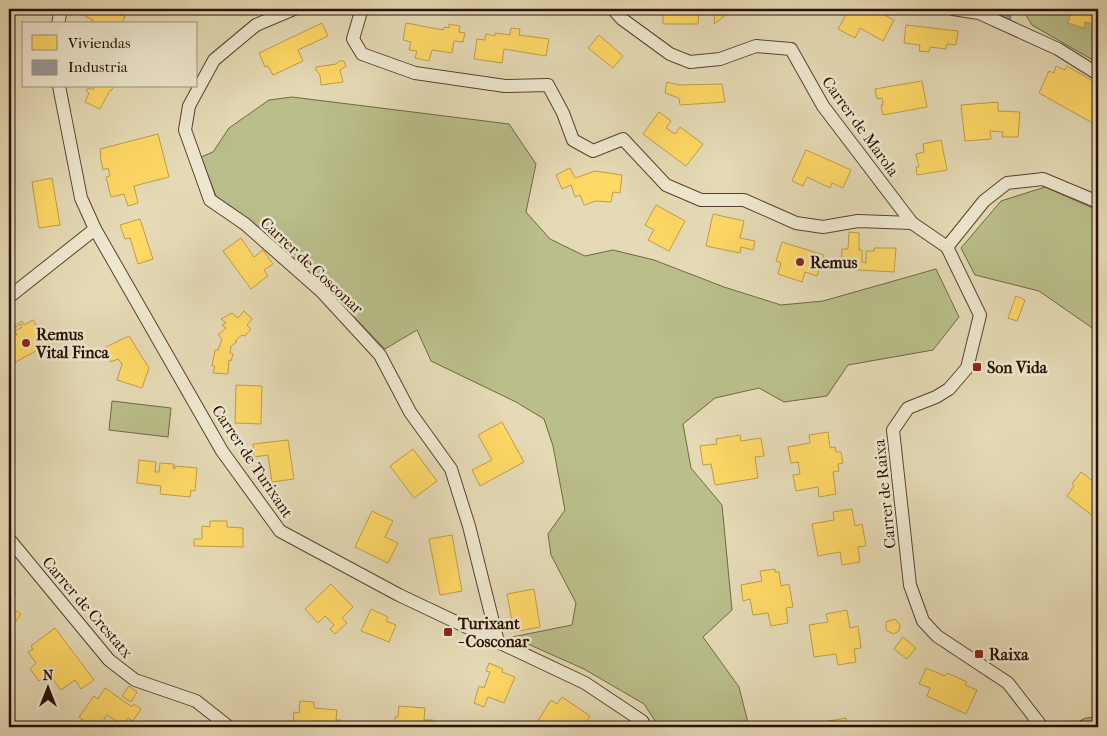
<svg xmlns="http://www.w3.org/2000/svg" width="1107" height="736" font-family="'IM FELL French Canon',serif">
	<rect width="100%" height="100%" fill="#e5dab5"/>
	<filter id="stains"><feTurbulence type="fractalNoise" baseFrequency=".004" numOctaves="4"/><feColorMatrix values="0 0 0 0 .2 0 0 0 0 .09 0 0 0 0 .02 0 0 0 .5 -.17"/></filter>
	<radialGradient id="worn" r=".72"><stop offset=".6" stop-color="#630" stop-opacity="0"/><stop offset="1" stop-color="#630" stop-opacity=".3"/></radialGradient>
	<g fill="#b9be8a" stroke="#716746">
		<polygon points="1022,9 1098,9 1098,63 1032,25"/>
		<polygon points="292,97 509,124 536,164 526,212 550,239 585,256 613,250 654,260 724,287 781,305 823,301 936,269 959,317 933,350 848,365 827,396 784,402 759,388 715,398 683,424 691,468 722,505 732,610 703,637 739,687 749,727 659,727 644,704 584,669 512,637 572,625 576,603 551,555 548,534 565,510 553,446 544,419 516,402 431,361 417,330 385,349 313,275 240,213 216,196 201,157 213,152 229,128 269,100"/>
		<polygon points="1045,187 1095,209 1098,212 1098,332 1039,291 975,275 961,248 1001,201"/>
		<polygon points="112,401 171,408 168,437 109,430"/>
		<polygon points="1098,717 1098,727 1067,727 1086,718"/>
	</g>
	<g fill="#ffd966" stroke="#bf9d48">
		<polygon points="90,9 104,9 107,11 110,9 124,9 120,14 125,17 121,24 91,24 93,20 85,16"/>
		<polygon points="663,9 699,9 698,24 663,24"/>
		<polygon points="715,9 733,9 714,24"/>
		<polygon points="849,9 873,9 894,20 883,41 860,28 855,38 838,29"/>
		<polygon points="1072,9 1098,9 1098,25 1085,22 1084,28 1068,23"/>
		<polygon points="322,23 328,36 298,50 303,61 273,75 268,66 265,67 259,53"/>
		<polygon points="406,23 443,30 444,27 449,28 449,24 460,26 459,32 465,33 463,42 454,41 452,53 432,50 429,61 415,58 417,51 409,50 411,42 403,40"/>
		<polygon points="906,25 958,31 956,45 947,44 946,49 930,47 929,52 919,51 920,45 904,43"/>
		<polygon points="511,28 520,29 519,35 549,39 546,56 504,49 502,63 474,59 477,39 485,40 486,34 495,36 495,33 510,35"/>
		<polygon points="599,35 623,56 613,68 588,48"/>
		<polygon points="339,61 344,61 346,66 340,70 343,82 321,85 320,75 316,70 316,67 336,64"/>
		<polygon points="1056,66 1065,70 1067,66 1098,84 1098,126 1039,93 1049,71 1054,73"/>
		<polygon points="922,81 927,107 883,115 881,105 883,105 882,98 877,99 875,89"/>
		<polygon points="667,82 679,85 722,84 725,102 680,105 679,98 665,93"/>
		<polygon points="94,86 114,86 111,91 110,90 100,109 85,102 89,93 86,91 88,88 93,90"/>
		<polygon points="998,102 998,111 1020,112 1018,137 1002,137 1003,132 990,131 991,139 965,141 961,105"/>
		<polygon points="659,112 671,121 666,128 675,134 680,127 703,144 686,166 643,134"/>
		<polygon points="158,134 169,177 134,186 138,203 128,206 124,194 111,197 106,177 110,176 108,168 103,170 100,155 101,155 100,149"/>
		<polygon points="941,140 947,170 917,175 916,167 919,167 916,154 924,152 923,144"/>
		<polygon points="806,150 851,170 843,188 832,183 830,188 807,177 803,186 792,181"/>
		<polygon points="570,168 575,178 595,171 622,175 620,193 613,192 611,202 596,201 584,205 580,195 575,197 571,185 562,189 556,175"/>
		<polygon points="52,178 60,225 39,228 32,182"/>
		<polygon points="656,205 685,221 669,251 648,240 654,230 645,225"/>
		<polygon points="713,214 744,221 740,238 755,241 753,250 741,247 740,253 706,246"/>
		<polygon points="140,219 153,259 138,264 130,238 125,239 120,225"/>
		<polygon points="849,232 859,233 859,250 862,250 862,262 866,263 866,251 874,251 874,248 896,248 894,272 841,269 842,249 848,249"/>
		<polygon points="241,238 254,257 263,250 273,264 264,270 268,276 251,289 223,251"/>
		<polygon points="782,242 824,255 817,276 805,272 802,282 778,274 781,263 776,261"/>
		<polygon points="1016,296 1025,300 1017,321 1008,318"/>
		<polygon points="244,311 252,319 247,325 251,329 245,336 242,335 235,341 237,342 231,346 230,353 233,354 231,361 229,360 228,374 213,373 215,366 212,366 215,350 218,350 222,339 218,335 226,328 222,325 226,323 221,319 232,313 238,318"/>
		<polygon points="33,320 37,327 40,326 50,343 16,362 9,349 9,343 14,340 13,337 17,335 15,331 22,327 21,324 13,329 12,327 22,321 24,325"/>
		<polygon points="129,336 149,368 142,388 117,380 122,364 118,359 111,362 104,348"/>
		<polygon points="236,385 262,386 261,424 235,423"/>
		<polygon points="502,422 524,462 480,486 472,470 492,460 478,435"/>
		<polygon points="828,432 830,448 835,447 836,452 841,452 843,463 838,464 839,471 833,472 836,494 819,497 818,487 796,491 793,475 800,474 798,462 791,463 788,447 810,443 809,435"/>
		<polygon points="740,435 741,441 761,438 764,456 755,457 758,478 715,485 711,464 703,465 700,446 717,444 716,439"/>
		<polygon points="288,440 294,479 272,482 268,455 254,457 253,444"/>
		<polygon points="413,449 437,481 414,498 390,466"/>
		<polygon points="139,460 156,462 155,472 159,472 160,463 174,464 173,468 175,469 175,466 197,468 195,491 191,490 190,497 160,494 161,486 137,483"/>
		<polygon points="1081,472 1098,485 1098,520 1067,496 1074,486 1072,484"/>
		<polygon points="852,509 855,526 862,524 866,546 858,547 860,562 842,565 840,552 818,556 812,524 834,520 833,512"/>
		<polygon points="372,511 393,521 385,537 398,543 388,563 355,547"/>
		<polygon points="210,521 227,521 227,527 243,528 243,547 194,546 194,539 202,539 202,526 210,527"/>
		<polygon points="452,535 462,591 440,595 429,539"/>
		<polygon points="775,569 775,572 779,572 781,586 789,584 793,607 786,608 788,623 771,626 768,613 753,615 750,599 743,601 741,585 762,581 760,571"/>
		<polygon points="9,573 13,585 11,589 16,592 9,604"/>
		<polygon points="331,584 353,607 342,618 347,623 335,634 330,629 334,625 325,616 318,623 305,609"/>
		<polygon points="534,589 540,627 514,632 507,594"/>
		<polygon points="9,606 21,614 9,631"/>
		<polygon points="371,609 388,617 386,621 396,625 389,642 361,631"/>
		<polygon points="847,610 850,628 858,626 861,648 854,649 856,662 838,665 836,654 814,657 809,625 828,622 826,614"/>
		<polygon points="895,619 900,625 899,631 893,634 886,630 886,622"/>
		<polygon points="55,628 94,680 81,689 75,680 61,690 49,674 39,681 30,669 36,663 28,652 33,649 31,646"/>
		<polygon points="903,637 916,648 907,659 894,649"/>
		<polygon points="489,663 503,669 502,672 515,677 504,703 488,697 484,707 474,703 479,686 484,688 490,672 486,671"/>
		<polygon points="926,668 945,676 947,673 967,682 965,685 977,690 966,714 927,696 930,688 919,684"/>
		<polygon points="129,686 137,692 131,702 122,696"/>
		<polygon points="105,688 132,707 134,704 141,709 133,721 128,718 123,725 107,715 100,725 93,720 90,725 79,717 94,696 98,699"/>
		<polygon points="562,697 590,716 583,727 534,727 551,700 557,704"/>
		<polygon points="300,701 314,702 314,708 337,710 336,720 341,720 341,727 293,727 294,712 299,713"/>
		<polygon points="399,706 425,708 424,720 433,720 433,725 435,725 435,727 395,727 395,717 398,717"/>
		<polygon points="846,718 847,727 824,727 823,722"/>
	</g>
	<polygon fill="#999" stroke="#77706c" points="993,9 1012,11 1010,20 992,17"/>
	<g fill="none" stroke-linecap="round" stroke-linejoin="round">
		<g stroke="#58422f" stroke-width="14">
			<g id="minor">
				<polyline points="294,9 256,25 214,60 189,106 185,130 210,200 245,224 321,291 380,355 410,412 451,469 469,526 498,642"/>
				<polyline points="361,9 360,15 353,39 362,54 415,73 505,86 548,85 563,113 573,140 593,151 623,139 666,185 701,200 744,200 796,223 823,227 858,221 912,223"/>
				<polyline points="613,9 622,19 670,54 690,62 720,59 756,46 791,49 823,106 912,223 947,247 980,315 967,368 949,389 936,397 908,408 893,430 910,585 923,621 937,636 1008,683 1042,727"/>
				<polyline points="953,9 979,13 1058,49 1098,74"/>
				<polyline points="58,24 61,9"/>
				<polyline points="59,86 81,198 95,229 222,451 280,531 399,595 585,683 642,721 646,727"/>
				<polyline points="947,247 984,201 1007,183 1043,179 1098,202"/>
				<polyline points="9,297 95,229"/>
				<polyline points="9,539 109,660 135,680 196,701 229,727"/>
			</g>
		</g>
		<use href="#minor" stroke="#eee7cf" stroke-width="12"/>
	</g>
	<g fill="#8f2418" stroke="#eee7cf" stroke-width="2">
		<circle cx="800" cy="262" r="5"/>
		<circle cx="26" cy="343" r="5"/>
		<rect x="972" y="362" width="10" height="10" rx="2.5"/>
		<rect x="443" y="627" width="10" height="10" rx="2.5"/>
		<rect x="974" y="649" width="10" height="10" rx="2.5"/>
	</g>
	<g text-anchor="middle" stroke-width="5" stroke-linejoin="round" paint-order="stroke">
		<g font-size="16" fill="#291002" stroke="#eee7cf">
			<text transform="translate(861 126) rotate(54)" y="6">Carrer de Marola</text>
			<text transform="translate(312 265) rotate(43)" y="6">Carrer de Cosconar</text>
			<text transform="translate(253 461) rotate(56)" y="6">Carrer de Turixant</text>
			<text transform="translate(884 494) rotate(-96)" y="6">Carrer de Raixa</text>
			<text transform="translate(88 607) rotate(49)" y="6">Carrer de Crestatx</text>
		</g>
		<g font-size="16" font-weight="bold" fill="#291002" stroke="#eee7cf" text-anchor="start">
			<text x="810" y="268">Remus</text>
			<text x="36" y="340">Remus<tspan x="36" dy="18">Vital Finca</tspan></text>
			<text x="987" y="373">Son Vida</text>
			<text x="458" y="629">Turixant<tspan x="458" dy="18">- Cosconar</tspan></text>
			<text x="989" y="660">Raixa</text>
		</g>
	</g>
	<rect width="1107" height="736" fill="none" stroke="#e5dab5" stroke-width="30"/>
	<rect x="10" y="10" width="1087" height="716" fill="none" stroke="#291002" stroke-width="2.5"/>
	<rect x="15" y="15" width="1077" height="706" fill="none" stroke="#291002"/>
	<rect x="22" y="22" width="175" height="65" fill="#eee7cf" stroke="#9f917d"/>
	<rect x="32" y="35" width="25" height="15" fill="#ffd966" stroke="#9f917d"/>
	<text x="68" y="48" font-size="15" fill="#291002">Viviendas</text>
	<rect x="32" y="60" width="25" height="15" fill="#999999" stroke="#9f917d"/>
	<text x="68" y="72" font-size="15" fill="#291002">Industria</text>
	<g transform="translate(48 688)" stroke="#eee7cf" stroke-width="4" paint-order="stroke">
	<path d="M0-4L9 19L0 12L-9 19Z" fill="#291002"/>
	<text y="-8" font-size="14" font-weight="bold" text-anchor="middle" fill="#291002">N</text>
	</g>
	<rect width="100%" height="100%" filter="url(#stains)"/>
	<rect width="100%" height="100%" fill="url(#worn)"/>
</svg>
